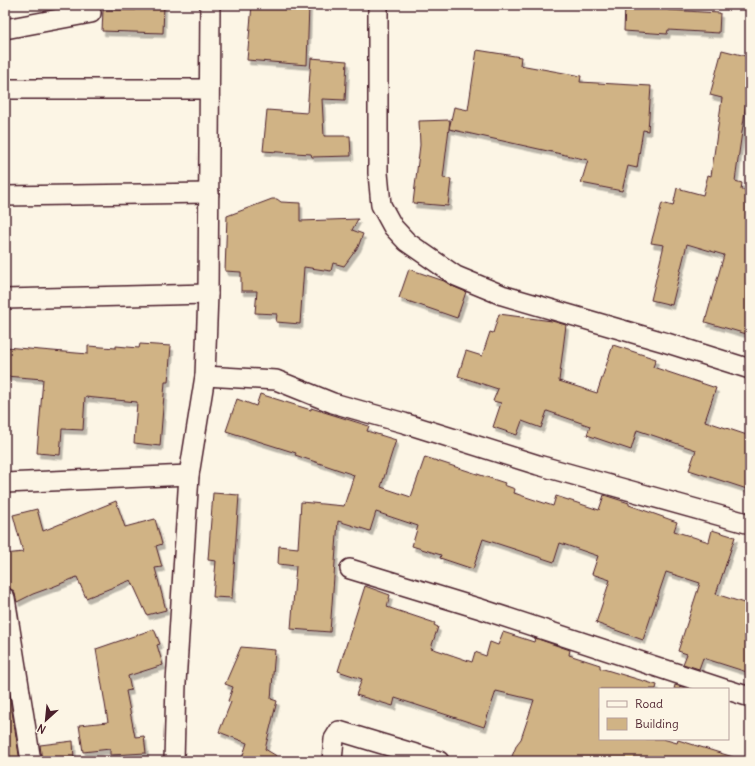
<svg xmlns="http://www.w3.org/2000/svg" width="755" height="766" font-family="Delius,sans-serif">
	<defs>
		<filter id="shadow"><feDropShadow dx="2.5" dy="4.5" stdDeviation="0" flood-color="#0004"/></filter>
	</defs>
	<rect width="100%" height="100%" fill="#fcf5e5"/>
	<filter id="ink" filterUnits="userSpaceOnUse"><feTurbulence type="fractalNoise" baseFrequency=".025" numOctaves="2"/><feDisplacementMap in="SourceGraphic" scale="8" xChannelSelector="R" yChannelSelector="G"/><feConvolveMatrix kernelMatrix="1 2 1 2 8 2 1 2 1" color-interpolation-filters="sRGB"/></filter>
	<g filter="url(#ink)">
		<g fill="#d0b385" stroke="#4a1f2b" filter="url(#shadow)">
			<polygon points="136,5 164,5 163,33 102,31 103,10 136,10"/>
			<polygon points="252,5 309,5 307,65 247,60"/>
			<polygon points="625,5 669,6 668,10 720,13 719,33 668,30 667,34 624,31"/>
			<polygon points="477,50 521,57 520,65 581,76 580,82 651,86 648,131 643,130 637,168 628,166 622,191 581,183 588,160 449,129 454,107 468,110"/>
			<polygon points="722,50 750,57 750,105 746,104 735,181 742,183 741,190 750,190 750,335 705,322 724,255 687,244 672,305 651,300 664,245 651,243 662,203 673,206 677,188 703,195 708,175 711,176 722,98 710,95"/>
			<polygon points="311,58 347,61 345,100 322,99 324,136 350,136 351,156 312,157 311,154 263,151 267,110 307,113"/>
			<polygon points="450,120 443,178 451,179 448,206 413,203 420,145 419,121"/>
			<polygon points="272,199 277,199 281,202 300,203 300,221 358,219 352,230 363,234 358,247 344,266 333,263 331,271 304,267 300,324 276,322 277,314 255,313 257,291 241,291 241,272 225,271 227,216"/>
			<polygon points="409,269 444,281 452,286 466,292 457,318 399,298"/>
			<polygon points="499,314 552,321 566,325 559,381 597,393 613,345 656,359 653,367 716,388 705,421 750,436 750,490 689,470 696,450 637,430 631,450 587,435 590,426 547,411 541,428 522,421 517,435 493,427 501,403 493,401 498,389 458,376 466,351 482,356 490,332 493,333"/>
			<polygon points="140,344 171,346 168,382 165,382 160,446 134,443 137,402 85,397 83,430 62,429 60,455 37,453 43,379 5,376 5,347 88,354 88,346 116,348 116,346 139,348"/>
			<polygon points="260,394 311,410 311,408 369,426 367,431 396,440 381,487 411,497 425,457 505,483 504,485 515,489 514,493 553,506 556,496 599,510 604,495 629,503 629,505 677,522 674,531 709,542 712,530 735,537 716,594 750,605 750,673 703,658 699,669 683,664 687,654 678,651 700,583 666,572 643,640 596,623 610,580 592,574 598,556 560,543 554,562 483,539 473,569 440,558 441,555 412,546 418,526 376,512 370,531 338,521 330,632 291,629 296,566 278,564 279,546 298,548 301,502 344,506 354,475 295,455 296,453 226,431 237,399 256,406"/>
			<polygon points="213,493 239,495 232,598 213,597 216,561 208,560"/>
			<polygon points="116,501 125,527 155,519 162,544 156,546 162,567 155,568 166,610 147,615 131,580 86,598 77,577 55,586 33,594 17,602 14,591 9,588 5,587 5,554 23,552 13,515 37,509 43,531"/>
			<polygon points="365,586 390,595 387,607 435,623 434,625 438,627 431,648 472,662 475,652 486,656 490,642 498,645 503,632 534,642 535,638 570,650 569,655 600,665 600,668 657,685 656,689 600,689 600,739 663,739 677,743 678,740 733,757 732,761 510,761 517,744 521,739 534,700 496,691 484,727 395,698 393,706 356,695 362,679 338,671"/>
			<polygon points="154,629 160,644 157,645 163,665 128,676 131,690 126,691 135,737 144,736 146,753 110,755 110,749 83,752 79,725 108,722 96,649"/>
			<polygon points="241,647 275,650 271,699 277,701 265,749 285,761 241,761 247,743 219,732 231,702 228,701 233,687 225,684"/>
			<polygon points="5,668 20,761 5,761"/>
			<polygon points="675,685 689,689 674,689"/>
			<polygon points="73,741 74,760 42,761 40,745"/>
		</g>
		<g fill="none" stroke-linecap="round" stroke-linejoin="round">
			<g stroke="#4a1f2b" stroke-width="22">
				<g id="minor">
					<polyline points="378,5 378,173 381,205 393,227 407,242 456,276 502,295 664,342 750,369"/>
					<polyline points="5,29 91,13"/>
					<polyline points="5,89 209,89"/>
					<polyline points="5,196 209,193"/>
					<polyline points="5,299 208,294"/>
					<polyline points="205,376 276,380 333,403 404,423 538,465 750,524"/>
					<polyline points="5,483 189,475"/>
					<polyline points="350,569 481,609 724,689"/>
					<polyline points="5,598 31,761"/>
					<polyline points="728,690 750,697"/>
					<polyline points="174,761 176,683 189,475 205,376 208,294 210,5"/>
					<polyline points="332,761 334,739 339,731 439,761"/>
				</g>
			</g>
			<use href="#minor" stroke="#fcf5e5" stroke-width="19"/>
		</g>
	</g>
	<rect width="755" height="766" fill="none" stroke="#fcf5e5" stroke-width="20"/>
	<rect x="10" y="10" width="735" height="746" fill="none" stroke="#4a1f2b" stroke-width="1.5" filter="url(#ink)"/>
	<rect x="599" y="688" width="130" height="52" fill="#fcf5e5" stroke="#b59f9b"/>
	<rect x="607" y="701" width="20" height="6" fill="#fcf5e5" stroke="#b59f9b"/>
	<text x="635" y="708" font-size="12" fill="#4a1f2b">Road</text>
	<rect x="607" y="718" width="20" height="12" fill="#d0b385" stroke="#b59f9b"/>
	<text x="635" y="728" font-size="12" fill="#4a1f2b">Building</text>
	<g transform="translate(46 720) rotate(207)" stroke="#fcf5e5" stroke-width="3" paint-order="stroke">
	<path d="M0-3L7 15L0 10L-7 15Z" fill="#4a1f2b"/>
	<text y="-6" font-size="11" font-weight="bold" text-anchor="middle" fill="#4a1f2b">N</text>
	</g>
</svg>
